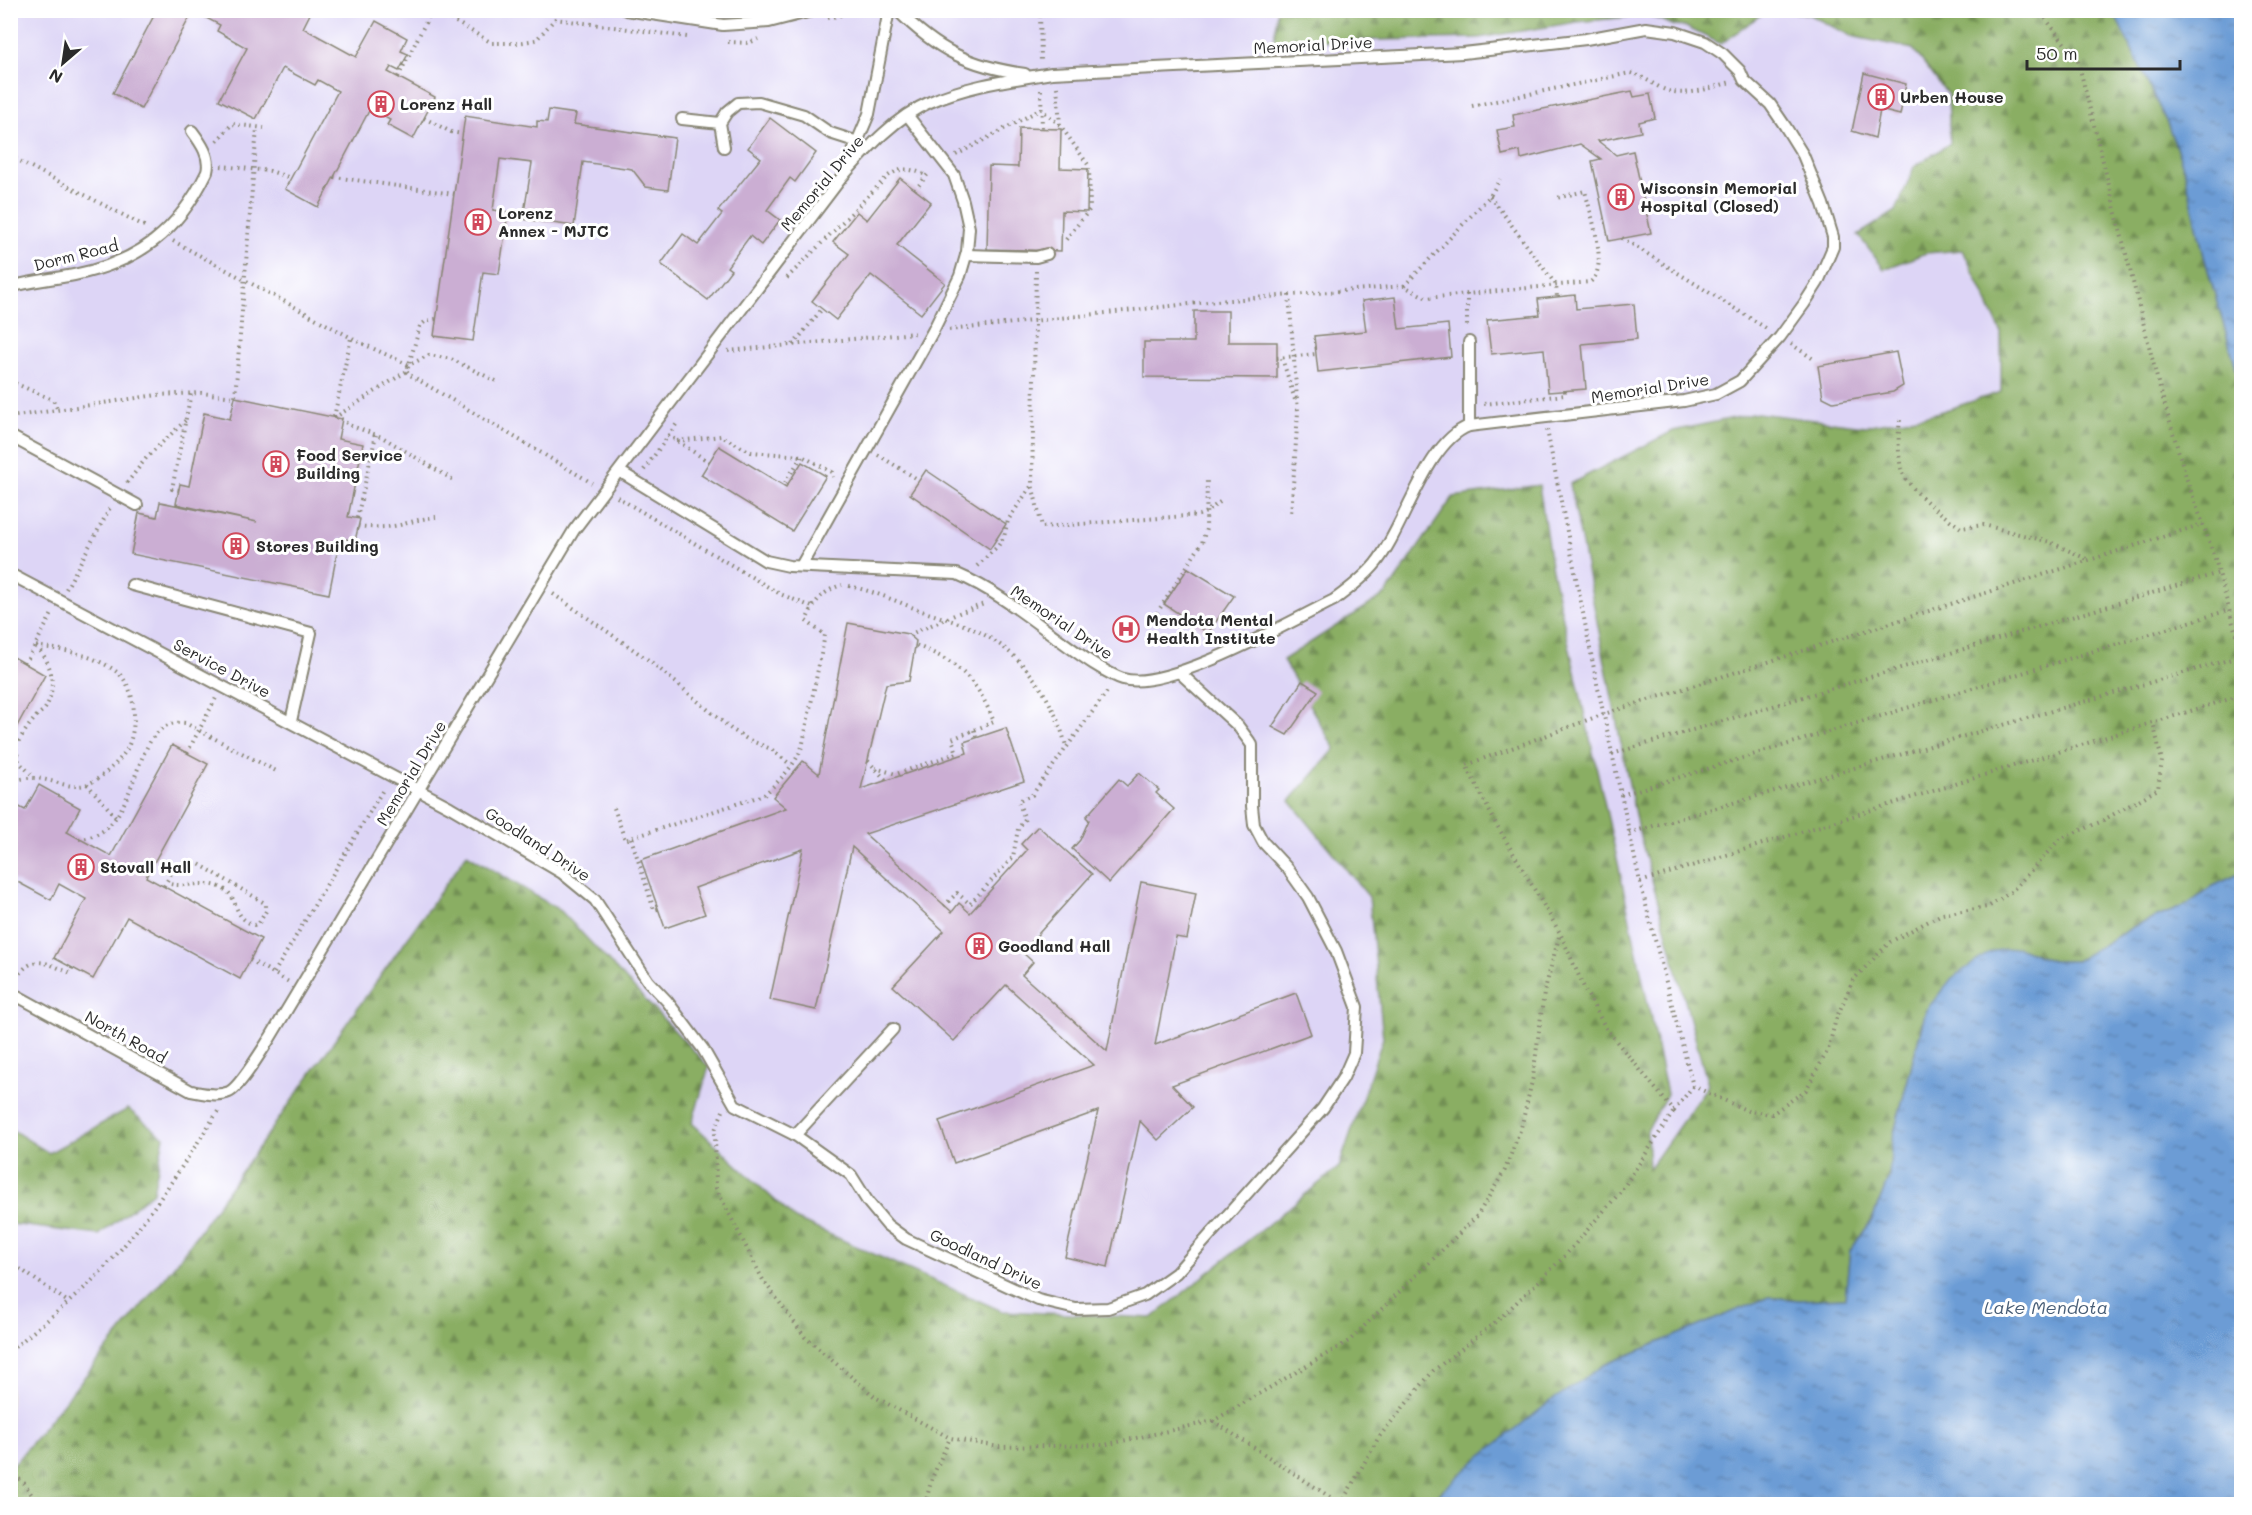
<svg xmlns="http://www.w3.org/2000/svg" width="2252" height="1515" font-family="Mali,sans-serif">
	<defs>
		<pattern id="forest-firs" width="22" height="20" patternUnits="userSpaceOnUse" patternTransform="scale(1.5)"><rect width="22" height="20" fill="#8aae63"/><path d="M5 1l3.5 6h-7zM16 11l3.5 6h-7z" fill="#718e52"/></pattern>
		<pattern id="water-ripples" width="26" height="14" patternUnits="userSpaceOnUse" patternTransform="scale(1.5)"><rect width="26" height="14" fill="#6c9cd5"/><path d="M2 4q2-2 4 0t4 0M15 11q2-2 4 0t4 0" fill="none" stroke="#597fad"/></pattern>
	</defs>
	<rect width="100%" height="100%" fill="#fff"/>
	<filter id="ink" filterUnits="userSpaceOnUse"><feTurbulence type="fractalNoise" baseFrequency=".0167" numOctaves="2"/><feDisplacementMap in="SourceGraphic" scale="12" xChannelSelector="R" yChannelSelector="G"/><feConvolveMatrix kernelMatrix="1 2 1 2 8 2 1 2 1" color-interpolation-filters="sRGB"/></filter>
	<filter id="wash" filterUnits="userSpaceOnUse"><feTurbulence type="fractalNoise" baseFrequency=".008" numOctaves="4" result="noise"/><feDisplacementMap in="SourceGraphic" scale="24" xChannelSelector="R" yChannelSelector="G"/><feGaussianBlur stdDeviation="1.35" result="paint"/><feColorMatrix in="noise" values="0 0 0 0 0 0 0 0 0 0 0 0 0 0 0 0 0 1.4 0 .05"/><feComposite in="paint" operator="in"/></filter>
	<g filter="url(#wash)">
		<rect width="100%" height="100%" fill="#e6e0bc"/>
		<polygon fill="#ddd5f6" points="10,11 2113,11 2241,385 2241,873 2213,886 1444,1489 1431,1504 11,1504"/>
		<g fill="url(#forest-firs)" stroke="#5a6c47" stroke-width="1.5">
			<polygon points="1277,11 1766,11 1721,44 1686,27 1675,26 1648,15 1577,22 1479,38 1274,42"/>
			<polygon points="1781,11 2113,11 2168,125 2185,172 2204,256 2241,385 2241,873 2213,886 2187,905 2133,927 2076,961 2052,961 2017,947 1926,1010 1892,1140 1889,1177 1872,1220 1850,1251 1845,1298 1799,1300 1769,1297 1604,1365 1444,1489 1431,1504 11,1504 11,1468 180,1258 467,854 561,911 709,1067 692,1123 795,1219 1002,1311 1152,1318 1339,1167 1383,1038 1369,897 1290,801 1335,749 1283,660 1386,594 1453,497 1539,485 1551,565 1618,863 1667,1094 1647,1131 1649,1169 1708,1085 1637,825 1570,484 1673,431 1757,413 1865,426 1933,414 2001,392 2001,332 1963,250 1926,253 1884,269 1858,235 1896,211 1914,167 1950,143 1948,95 1913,49 1851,36 1808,14"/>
			<polygon points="128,1109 164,1137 153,1192 99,1235 11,1224 11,1129 49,1153"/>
		</g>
		<g fill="url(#water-ripples)" stroke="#4c6480" stroke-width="1.5">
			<polygon points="2113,11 2241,11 2241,385 2204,256 2185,172 2168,125"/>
			<polygon points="2241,873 2241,1504 1431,1504 1444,1489 1482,1455 1551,1401 1604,1365 1769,1297 1799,1300 1845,1298 1850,1251 1872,1220 1889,1177 1892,1141 1926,1010 1952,978 1990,952 2017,947 2052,961 2076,961 2133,927 2187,905 2213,886"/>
		</g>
		<g id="blocks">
			<g fill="#cbaed3">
				<polygon points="157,10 312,10 303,28 356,57 376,21 407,38 401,51 408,54 399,71 391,67 388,72 435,97 413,139 387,125 390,120 370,109 318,207 285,189 338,91 318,80 315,85 283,68 256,119 219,100 247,48 217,31 220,25 193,11 141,109 113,93"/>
				<polygon points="1864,73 1906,84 1900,115 1880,110 1875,138 1852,131"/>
				<polygon points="1632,91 1634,97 1650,94 1655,118 1639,122 1641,132 1598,141 1616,155 1633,151 1651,233 1609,241 1592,161 1601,159 1580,144 1521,159 1520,151 1502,155 1497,130 1515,127 1513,115"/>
				<polygon points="549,110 576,114 574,124 675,138 668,190 646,187 632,169 583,162 574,226 523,219 532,163 500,159 493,210 508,212 499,274 483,272 473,341 434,336 465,116 537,127 537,121 547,122"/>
				<polygon points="770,118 816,153 795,182 790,178 767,210 780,220 761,245 750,236 727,267 731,270 708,300 661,264 683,234 698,245 722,214 718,211 761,158 748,148"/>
				<polygon points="1019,128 1061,129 1060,168 1088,169 1087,212 1062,211 1061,251 987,249 989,166 1018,167"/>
				<polygon points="900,178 931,202 897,245 945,283 921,314 871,275 836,320 812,301 849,254 833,242 857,212 867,220"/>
				<polygon points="1575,295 1576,309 1634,304 1637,339 1582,344 1586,389 1548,392 1544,349 1491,354 1487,320 1540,315 1538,299"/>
				<polygon points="1395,297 1399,329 1448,324 1451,357 1318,372 1314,336 1366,331 1362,301"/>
				<polygon points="1194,311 1228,311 1228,342 1277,342 1277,378 1144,377 1144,342 1194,342"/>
				<polygon points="1896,352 1903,386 1893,392 1833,402 1823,397 1818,366"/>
				<polygon points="235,397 342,419 338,439 363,444 348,517 360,519 355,541 340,538 329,594 131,554 139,513 157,517 160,502 257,522 176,504 180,484 189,486 204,413 230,419"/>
				<polygon points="719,446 786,487 802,462 826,476 792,531 701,475"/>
				<polygon points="926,470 1006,524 990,549 910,494"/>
				<polygon points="1188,568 1234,596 1208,633 1164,604"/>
				<polygon points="848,623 908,634 916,641 909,681 886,684 861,789 967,753 964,742 1006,728 1024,781 865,834 952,912 959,903 970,913 1027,850 1021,844 1038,826 1092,874 1022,952 1033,962 1022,975 1107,1051 1141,882 1196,893 1187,939 1176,937 1155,1045 1296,993 1311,1034 1172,1085 1193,1107 1158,1140 1140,1121 1108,1267 1065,1257 1098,1111 954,1163 939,1121 1094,1065 1006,985 954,1041 893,986 944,931 852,847 816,1010 770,1000 803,849 695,888 705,914 665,928 641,860 786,808 773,797 803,761 819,774"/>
				<polygon points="10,655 45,675 10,739"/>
				<polygon points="1302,681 1318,691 1287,735 1272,727"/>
				<polygon points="172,745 208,764 146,877 261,939 240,979 127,917 93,979 54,958 86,899 59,884 51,900 10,878 10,802 25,810 39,785 80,808 67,832 111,856"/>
				<polygon points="1139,773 1159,790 1156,793 1174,809 1109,883 1072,849 1080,840 1089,820 1086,817 1119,779 1127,786"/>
			</g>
		</g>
	</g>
	<g filter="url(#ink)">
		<use href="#blocks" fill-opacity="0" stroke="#888674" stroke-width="1.5"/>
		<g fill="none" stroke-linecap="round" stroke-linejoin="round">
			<g stroke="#888674" stroke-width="14">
				<g id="service">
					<polyline points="626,10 723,25 769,22 816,10"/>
					<path d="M897 10C938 51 969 66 1025 74"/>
					<polyline points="682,119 720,123"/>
					<polyline points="724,147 720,123 727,112 738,103 759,102 804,115 830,133 858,142"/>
					<polyline points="847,166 869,114 889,10"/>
					<polyline points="966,255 1036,257 1047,254"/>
					<path d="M10 287C31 281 53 279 74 275 138 262 178 232 207 172 211 157 201 143 192 131"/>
					<polyline points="1469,342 1469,426"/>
					<polyline points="10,436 137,505"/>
					<polyline points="801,566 933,331 960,276 967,252 969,228 963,201 954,175 908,116"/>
					<polyline points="10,574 450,807 562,873 595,900 648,981 667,1001 703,1049 735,1105 795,1135 851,1175 868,1202 887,1225 906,1239 1038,1300 1076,1309 1108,1308 1145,1295 1176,1273 1323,1108 1343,1078 1354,1053 1357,1007 1336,951 1308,897 1288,869 1263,842 1254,825 1252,806 1252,745 1238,726 1179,672"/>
					<polyline points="132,585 311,633 291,721"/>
					<path d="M10 992 191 1091C202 1093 217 1097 229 1092 240 1087 262 1050 270 1038L574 530 842 177C867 149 895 117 930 102 969 85 1011 80 1052 73L1463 53 1586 39 1646 28 1675 32 1705 42 1723 54 1740 71 1744 80 1770 104 1785 126 1803 155 1823 204 1833 237V247L1818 282 1804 304 1780 337 1740 381 1716 394 1684 401 1469 426C1426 442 1404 529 1376 563 1365 577 1349 589 1334 600 1291 621 1167 692 1123 679 1113 676 1102 669 1094 664 1049 635 1007 595 957 574L789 566 766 561 619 471"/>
					<polyline points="795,1135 893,1029"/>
				</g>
			</g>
			<g stroke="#888674" stroke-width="4" stroke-dasharray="1.5 4.5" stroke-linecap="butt">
				<polyline points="435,10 492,43 517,43 536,40 555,19 687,37"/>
				<path d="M984 10C996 17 1011 13 1024 10"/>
				<polyline points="1040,10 1041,62"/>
				<polyline points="828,18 864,10"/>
				<polyline points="10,24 18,10"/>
				<polyline points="728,42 749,43 758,39"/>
				<polyline points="398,77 432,10"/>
				<polyline points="1057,87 1060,124"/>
				<polyline points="1041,90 1042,129"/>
				<path d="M1472 106 1630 73C1642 76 1650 82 1661 88 1683 99 1709 88 1731 82"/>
				<polyline points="424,118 451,132 463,134"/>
				<polyline points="217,141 232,124 264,128"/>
				<polyline points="956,155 1041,109 1060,125 1089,166 1090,209 1064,242"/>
				<polyline points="10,156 148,228"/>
				<polyline points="221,166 270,171 291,178"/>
				<polyline points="334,177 454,194"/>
				<polyline points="915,190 928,174"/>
				<polyline points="1490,196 1556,285 1557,297"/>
				<polyline points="1622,238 1769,330"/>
				<polyline points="173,241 359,342 409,365 429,355 451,359 496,381"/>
				<polyline points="1036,271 1032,484 1042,527 1199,515 1206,512 1220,502"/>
				<path d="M787 278 888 176C902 166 911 169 926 175"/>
				<polyline points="1404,286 1490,196 1500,179"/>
				<polyline points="1467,294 1467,330"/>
				<polyline points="1289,295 1298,412 1291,515"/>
				<path d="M949 330 1217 301 1404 286 1427 298 1590 282C1610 269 1590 212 1585 191L1557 198"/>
				<polyline points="1791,344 1815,360"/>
				<polyline points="793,345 822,309"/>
				<polyline points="728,351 915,333"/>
				<polyline points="1277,358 1316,354"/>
				<polyline points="1282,358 1296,403"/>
				<polyline points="407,371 410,375 592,483"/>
				<polyline points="10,381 53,400 58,410"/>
				<polyline points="1484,404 1565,395 1565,391"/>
				<polyline points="10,417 157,395 201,393 235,397 257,128"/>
				<polyline points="334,417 351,338"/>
				<polyline points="334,418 407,371 420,326 426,321 436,319"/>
				<polyline points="335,418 340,418 349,425 382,437 455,481"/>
				<path d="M1900 420C1898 435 1898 453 1901 468 1907 490 1943 515 1961 528L1984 525 2050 542 2089 560"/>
				<polyline points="1547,430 1596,679 1640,882 2242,695"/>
				<polyline points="668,435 709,462"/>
				<polyline points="677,441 721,436 751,452 802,456 832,472 833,477"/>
				<polyline points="878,455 919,480"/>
				<polyline points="644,470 678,422"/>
				<polyline points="127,483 147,457 186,420"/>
				<polyline points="785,483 802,456"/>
				<polyline points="179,490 172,489 191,393"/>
				<polyline points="617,497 780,594 812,607"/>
				<polyline points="357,518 376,435"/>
				<path d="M358 526C374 528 392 528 407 523 418 520 425 518 436 517"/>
				<polyline points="977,566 998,546 1004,537 1008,520 1032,485"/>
				<path d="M849 586C873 591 896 601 919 610 936 616 955 621 971 628 1021 650 1053 696 1066 746"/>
				<polyline points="66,589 111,506"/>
				<polyline points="553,594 650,661 731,729 747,739 771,749 791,765"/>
				<polyline points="1157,613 1202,543 1206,529 1207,478"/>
				<polyline points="911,637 913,633 959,613 984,604"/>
				<polyline points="25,664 53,612"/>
				<polyline points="974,730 976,737"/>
				<polyline points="16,748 19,762 33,776"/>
				<polyline points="187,753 216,698"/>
				<polyline points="1612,754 2219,573"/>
				<path d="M10 757C17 743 26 728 36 717 39 713 44 711 46 707 57 687 52 660 35 646"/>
				<polyline points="868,761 886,780"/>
				<path d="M875 768 896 774 957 753 952 739 994 722C977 679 958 662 915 645"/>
				<path d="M10 783C41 767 66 795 90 783 103 777 120 761 127 749 138 727 137 688 117 672 93 654 64 650 35 646"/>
				<polyline points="87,784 116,817"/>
				<polyline points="1621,795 2229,610"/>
				<path d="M614 808 625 840 764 795C779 781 798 763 803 743L825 635 806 621C814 602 822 591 842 585"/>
				<polyline points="1629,833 2242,656 2214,555 2187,480 2158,382 2078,61 2039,10"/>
				<polyline points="631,838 654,910 658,909"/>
				<path d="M79 839C146 834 126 716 185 723L276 771"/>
				<polyline points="1640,882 1693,1086 1748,1111 1772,1114 1806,1090 1828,1050 1836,1019 1853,980 1890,942 1942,914 1988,907 2012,891 2060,839 2100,822 2158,789 2162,761 2153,722"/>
				<path d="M164 886C169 878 173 869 180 863L199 864 263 902 266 905V911L259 923 254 925C230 916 241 898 222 888 204 879 184 889 167 883"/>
				<polyline points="10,898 19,882"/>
				<polyline points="944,906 957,893 970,904 1013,857 1018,829 1025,819 1018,801 1032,795 1109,689"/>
				<polyline points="250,960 289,982"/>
				<polyline points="274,973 384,788"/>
				<path d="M16 978C34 953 46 963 70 973L72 968"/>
				<polyline points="1693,1086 1674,1111 1607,1030 1586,992 1560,933 1495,822 1466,765 1604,714 2203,524"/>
				<polyline points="723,1111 715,1130 716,1188 763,1280 805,1337 875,1397 950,1438 999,1447 1104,1445 1213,1421 1349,1341 1477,1216 1505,1170 1521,1128 1533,1077 1544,993 1560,933"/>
				<polyline points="10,1262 68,1302"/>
				<path d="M10 1351C43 1323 78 1297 107 1265 151 1217 185 1162 220 1108"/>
				<polyline points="1213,1421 1341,1504"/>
				<polyline points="10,1471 24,1483 38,1504"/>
				<polyline points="925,1504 932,1478 950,1438"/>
				<polyline points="1341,1504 1379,1437 1433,1371 1498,1320 1563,1258 1621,1191 1674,1111"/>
			</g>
			<use href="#service" stroke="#fff" stroke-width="10"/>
		</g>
	</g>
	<defs>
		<g id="building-ring" transform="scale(1.35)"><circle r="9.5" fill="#fff" stroke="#d1495b" stroke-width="1.5"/><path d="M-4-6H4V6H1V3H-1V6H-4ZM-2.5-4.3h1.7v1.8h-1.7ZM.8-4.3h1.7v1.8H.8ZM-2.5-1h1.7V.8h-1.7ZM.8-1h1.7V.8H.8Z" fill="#d1495b"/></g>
		<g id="hospital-ring" transform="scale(1.35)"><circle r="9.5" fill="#fff" stroke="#d1495b" stroke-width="1.5"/><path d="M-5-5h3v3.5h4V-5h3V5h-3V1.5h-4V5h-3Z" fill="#d1495b"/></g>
	</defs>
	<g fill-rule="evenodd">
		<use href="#building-ring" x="1881" y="97"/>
		<use href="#building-ring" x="381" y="104"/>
		<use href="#building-ring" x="1621" y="197"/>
		<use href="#building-ring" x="478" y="222"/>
		<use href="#building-ring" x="276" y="464"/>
		<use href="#building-ring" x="236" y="546"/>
		<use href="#hospital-ring" x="1126" y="629"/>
		<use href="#building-ring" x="81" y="867"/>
		<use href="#building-ring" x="979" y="946"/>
	</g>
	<g text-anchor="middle" stroke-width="6" stroke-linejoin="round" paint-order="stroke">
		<g font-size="16" fill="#2b2b2b" stroke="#fff">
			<text transform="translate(1313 45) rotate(-3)" y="6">Memorial Drive</text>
			<text transform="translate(822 183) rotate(-50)" y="6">Memorial Drive</text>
			<text transform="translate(76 255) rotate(-14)" y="6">Dorm Road</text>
			<text transform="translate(1650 388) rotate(-9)" y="6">Memorial Drive</text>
			<text transform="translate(1062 622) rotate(34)" y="6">Memorial Drive</text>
			<text transform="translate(222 668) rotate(28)" y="6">Service Drive</text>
			<text transform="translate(411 773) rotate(-59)" y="6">Memorial Drive</text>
			<text transform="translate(538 844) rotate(33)" y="6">Goodland Drive</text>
			<text transform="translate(126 1037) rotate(29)" y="6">North Road</text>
			<text transform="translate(986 1259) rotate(25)" y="6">Goodland Drive</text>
		</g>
		<g font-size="16" font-weight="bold" fill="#2b2b2b" stroke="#fff" text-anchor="start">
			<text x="1900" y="103">Urben House</text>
			<text x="400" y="110">Lorenz Hall</text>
			<text x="1640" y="194">Wisconsin Memorial<tspan x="1640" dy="18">Hospital (Closed)</tspan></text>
			<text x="498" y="219">Lorenz<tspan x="498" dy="18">Annex - MJTC</tspan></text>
			<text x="296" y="461">Food Service<tspan x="296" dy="18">Building</tspan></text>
			<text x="256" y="552">Stores Building</text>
			<text x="1146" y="626">Mendota Mental<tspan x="1146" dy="18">Health Institute</tspan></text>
			<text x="100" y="873">Stovall Hall</text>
			<text x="998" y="952">Goodland Hall</text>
		</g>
		<g font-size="18" font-style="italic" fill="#485e77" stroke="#fff">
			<text x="2046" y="1314">Lake Mendota</text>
		</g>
	</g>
	<rect width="2252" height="1515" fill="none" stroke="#fff" stroke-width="36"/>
	<g transform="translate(63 63) rotate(209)" stroke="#ffffff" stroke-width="4.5" paint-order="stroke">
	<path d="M0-4.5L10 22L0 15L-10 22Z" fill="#2b2b2b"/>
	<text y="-9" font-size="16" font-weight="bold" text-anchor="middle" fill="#2b2b2b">N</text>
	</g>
	<path d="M2027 60v9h153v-9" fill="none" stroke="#2b2b2b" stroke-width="3"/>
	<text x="2036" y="60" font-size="18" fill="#2b2b2b" stroke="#ffffff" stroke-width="4.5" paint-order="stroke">50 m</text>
</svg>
